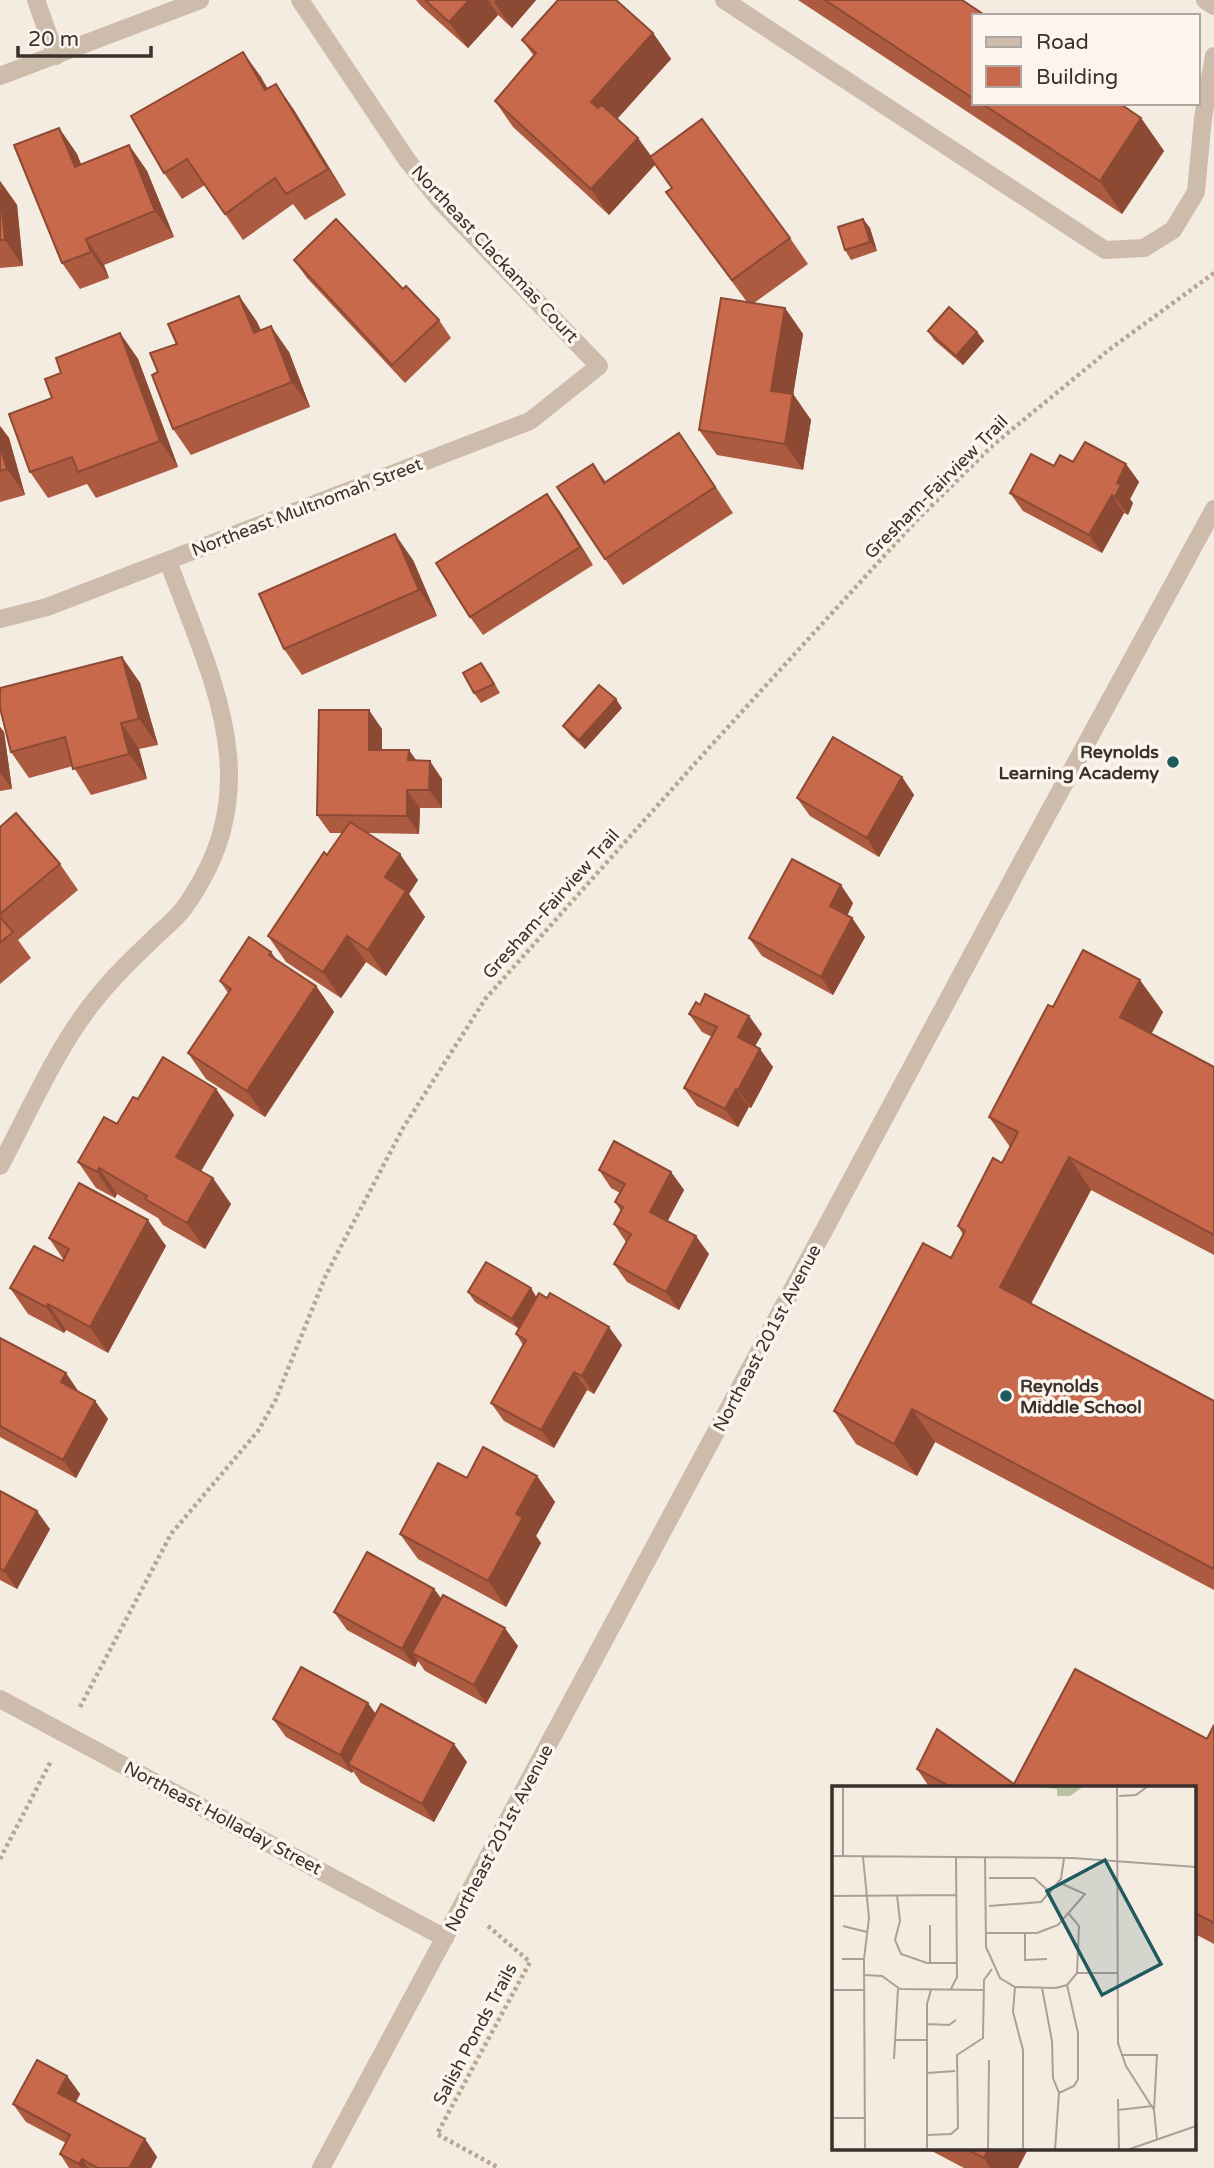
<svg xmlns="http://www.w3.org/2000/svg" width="1214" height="2168" font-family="'Varela Round',sans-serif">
	<rect width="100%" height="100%" fill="#f4ebe1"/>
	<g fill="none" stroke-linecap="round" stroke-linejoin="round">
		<g stroke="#b9a596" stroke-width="4.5" stroke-dasharray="3.5 3.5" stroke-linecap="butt">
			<polyline points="80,1707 171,1534 258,1431 275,1401 326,1275 403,1128 486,998 707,750 916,521 993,445 1110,349 1214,273"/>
			<polyline points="0,1859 51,1761"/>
			<polyline points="488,1926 530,1962 437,2134 499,2168"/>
		</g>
		<polyline stroke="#cdbbac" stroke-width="18" points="724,0 1105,250 1144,248 1173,230 1196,192 1203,118 1214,56"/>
		<g stroke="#cdbbac" stroke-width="18">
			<polyline points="36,0 56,56"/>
			<polyline points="0,76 200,0"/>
			<polyline points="0,619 47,607 530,421 599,366 441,202 407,160 300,0"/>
			<path d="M0 1166C28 1114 58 1045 95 1000 113 977 133 958 154 938 163 929 176 919 184 908 271 787 213 683 168 561"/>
			<polyline points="0,1699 445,1938"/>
		</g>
		<g stroke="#cdbbac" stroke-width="18">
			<polyline points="1205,0 1214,6"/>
			<polyline points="321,2168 1026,854 1214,509"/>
		</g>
	</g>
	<g fill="#ac5a40">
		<polygon points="416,0 536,0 512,28 498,15 468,48 421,6"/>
		<polygon points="798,0 962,0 974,16 974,103 1119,103 1141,118 1164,151 1122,214"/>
		<polygon points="653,33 671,59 617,119 638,138 651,156 790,238 808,264 754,303 785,308 803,334 793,394 811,420 803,470 717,455 699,430 747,302 666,192 672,188 655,165 609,215 513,127 495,101 534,56 522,40"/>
		<polygon points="243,52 268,89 276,84 294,110 346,195 305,220 293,204 243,240 205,185 182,199 164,173"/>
		<polygon points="59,128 77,154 81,165 129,145 147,171 174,237 104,265 109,278 80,289 62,263"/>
		<polygon points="0,181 17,205 23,266 0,268"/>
		<polygon points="863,219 870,228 877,251 851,260 845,250"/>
		<polygon points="294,260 403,289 439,320 451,338 405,383 307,278"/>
		<polygon points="239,296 257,322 261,330 289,352 310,407 191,455 173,429 158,372 177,344"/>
		<polygon points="928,331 977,332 984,341 963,365 934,340"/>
		<polygon points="120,333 138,359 178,467 96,498 87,484 48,498 30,472 52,398 61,373"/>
		<polygon points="0,426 9,438 25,495 0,502"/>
		<polygon points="679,433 733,513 623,585 605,559 593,464 606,482"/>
		<polygon points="1073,462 1126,464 1139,482 1130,499 1133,503 1128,515 1124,513 1102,553 1023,511 1010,493 1054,466"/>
		<polygon points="547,494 560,512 593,565 483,635 470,617"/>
		<polygon points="413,560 437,616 302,675 284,649"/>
		<polygon points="122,657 140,683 158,745 139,749 147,779 91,795 73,766 29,778 11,752"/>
		<polygon points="488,672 500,693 481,703 474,693"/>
		<polygon points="622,708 585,749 570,735 563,726"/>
		<polygon points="0,727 4,732 12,789 0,791"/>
		<polygon points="382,729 382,750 416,760 442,779 442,808 420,808 419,834 368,833 418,880 409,894 425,917 386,976 366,962 341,998 286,962 268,936 342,833 330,833 317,815"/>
		<polygon points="902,777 914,795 879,857 810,816 797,798"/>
		<polygon points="0,827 60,864 78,890 18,940 31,958 0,984"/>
		<polygon points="853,903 847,916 852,918 865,937 833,995 762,956 749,938"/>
		<polygon points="278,961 316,986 334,1012 265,1117 206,1079 188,1053 228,993 220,981"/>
		<polygon points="700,1005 749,1016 762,1034 755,1046 773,1067 751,1108 749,1107 738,1127 697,1106 684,1088 712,1037 702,1032 689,1014"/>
		<polygon points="1053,1007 1163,1012 1151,1034 1214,1067 1214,1255 1091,1190 1031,1304 1214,1401 1214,1590 935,1442 917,1476 856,1444 834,1411 951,1258 963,1235 958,1226 1002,1163 1010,1147 989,1117"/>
		<polygon points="216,1089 234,1115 201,1171 231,1204 205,1249 163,1225 158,1218 117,1194 115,1198 96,1188 78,1162 117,1124 138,1099"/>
		<polygon points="599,1170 671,1172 684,1190 667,1221 709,1254 679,1310 627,1282 614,1264 626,1242 614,1224 621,1211 615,1202 620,1193 611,1188"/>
		<polygon points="49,1238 166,1246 108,1353 66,1330 64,1333 28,1314 10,1288 63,1261 63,1259"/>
		<polygon points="468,1292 536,1297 622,1345 594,1394 587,1390 554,1448 504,1421 491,1403 523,1345 516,1334 518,1328 475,1302"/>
		<polygon points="0,1338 66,1373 78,1391 95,1401 108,1419 76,1478 0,1437"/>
		<polygon points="537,1476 555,1502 536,1536 541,1543 506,1607 418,1559 400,1534 467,1478"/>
		<polygon points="0,1491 50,1529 17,1589 0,1580"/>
		<polygon points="434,1589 442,1599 518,1646 486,1704 425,1671 418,1661 415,1667 347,1630 334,1612"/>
		<polygon points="376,1714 467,1762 434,1822 361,1783 353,1771 352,1773 286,1737 273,1719"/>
		<polygon points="1214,1725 1214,1944 1195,1934 1195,1788 930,1788 917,1769 1014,1784 1207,1739"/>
		<polygon points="67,2076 80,2094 76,2102 145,2139 157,2157 151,2168 69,2168 60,2154 66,2143 26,2122 13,2104"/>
		<polygon points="928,2149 1028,2149 1018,2168 964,2168"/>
	</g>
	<g fill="#8c4a34">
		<polygon points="469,0 488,0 498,15 468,48 449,22"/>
		<polygon points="496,0 536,0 512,28 494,2"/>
		<polygon points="653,33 671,59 609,128 591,102"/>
		<polygon points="243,52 261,77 283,116 265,90"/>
		<polygon points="276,84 294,110 346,195 328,169"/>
		<polygon points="1141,118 1164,151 1122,214 1100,181"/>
		<polygon points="59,128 77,154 93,193 75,167"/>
		<polygon points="638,138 656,163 609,215 591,189"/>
		<polygon points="129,145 147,171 174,237 155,211"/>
		<polygon points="0,181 17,205 23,266 5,240"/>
		<polygon points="863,219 870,228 877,251 870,242"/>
		<polygon points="86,239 104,265 109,278 91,252"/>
		<polygon points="239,296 257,322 272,359 254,333"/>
		<polygon points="785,308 803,334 792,402 793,394 811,420 803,470 785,444 771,391"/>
		<polygon points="271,326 289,352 310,407 292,382"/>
		<polygon points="977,332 984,341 963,365 956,356"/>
		<polygon points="120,333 138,359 178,467 160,441"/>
		<polygon points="0,426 9,438 25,495 7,469 0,446"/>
		<polygon points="679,433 697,459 733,513 715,487"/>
		<polygon points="1126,464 1139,482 1130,499 1133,503 1128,515 1115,497 1117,483"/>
		<polygon points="547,494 560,512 593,565 580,547"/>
		<polygon points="1112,495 1124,513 1102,553 1089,535"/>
		<polygon points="395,534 413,560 437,616 419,590"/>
		<polygon points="122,657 140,683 158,745 139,719"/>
		<polygon points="616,699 622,708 585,749 579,740"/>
		<polygon points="369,710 382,729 382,768 369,750"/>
		<polygon points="121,723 139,749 147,779 129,754"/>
		<polygon points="0,727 4,732 12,789 0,772"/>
		<polygon points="409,750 422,768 408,760"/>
		<polygon points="430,761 442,779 442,808 429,790"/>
		<polygon points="902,777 914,795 879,857 867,838"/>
		<polygon points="407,790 420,808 419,834 407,816"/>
		<polygon points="400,854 418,880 409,894 425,917 386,976 368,950 385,877"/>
		<polygon points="841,885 853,903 843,925 830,906"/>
		<polygon points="852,918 865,937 833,995 821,977"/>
		<polygon points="347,936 366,962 341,998 323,972"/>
		<polygon points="271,952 289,977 269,955"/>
		<polygon points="1140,980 1163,1012 1143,1050 1120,1017"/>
		<polygon points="316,986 334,1012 265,1117 247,1091"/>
		<polygon points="749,1016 762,1034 750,1055 738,1037"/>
		<polygon points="760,1049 773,1067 751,1108 738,1090"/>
		<polygon points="216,1089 234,1115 194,1183 176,1157"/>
		<polygon points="736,1089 749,1107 738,1127 725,1109"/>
		<polygon points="1069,1157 1091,1190 1022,1320 1000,1287"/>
		<polygon points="99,1168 117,1194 115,1198 97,1172"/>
		<polygon points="671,1172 684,1190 663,1230 650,1212"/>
		<polygon points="213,1178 231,1204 205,1249 187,1223"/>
		<polygon points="148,1220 166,1246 108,1353 90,1327"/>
		<polygon points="696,1236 709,1254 679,1310 666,1292"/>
		<polygon points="531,1288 537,1298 518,1328 512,1319"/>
		<polygon points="48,1304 66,1330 64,1333 46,1307"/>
		<polygon points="609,1327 622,1345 594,1394 582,1376"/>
		<polygon points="574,1372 587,1390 554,1448 541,1430"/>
		<polygon points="66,1373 78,1391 61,1382"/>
		<polygon points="95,1401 108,1419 76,1478 63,1460"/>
		<polygon points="912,1409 935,1442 917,1476 894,1444"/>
		<polygon points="537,1476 555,1502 536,1536 541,1543 506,1607 488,1581 516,1514"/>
		<polygon points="37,1511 50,1529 17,1589 4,1571"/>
		<polygon points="434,1589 447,1607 412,1653 418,1661 415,1667 402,1649"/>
		<polygon points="505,1628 518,1646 486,1704 474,1685"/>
		<polygon points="368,1703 381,1721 348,1764 353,1771 352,1773 340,1755"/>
		<polygon points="454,1744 467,1762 434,1822 422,1804"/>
		<polygon points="67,2076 80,2094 71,2111 58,2093"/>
		<polygon points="145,2139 157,2157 151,2168 129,2168"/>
		<polygon points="988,2149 1028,2149 1018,2168 990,2168 984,2158"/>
		<polygon points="82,2159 88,2168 81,2168 79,2164"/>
	</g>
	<g fill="#c8694b" stroke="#8c4a34" stroke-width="2">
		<polygon points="425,0 469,0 449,22"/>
		<polygon points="558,0 616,0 653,33 591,102 598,108 602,105 638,138 591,189 495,101 536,53 522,40"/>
		<polygon points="825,0 962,0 986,16 974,16 974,99"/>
		<polygon points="243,52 265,90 276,84 328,169 286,194 275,178 225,214 187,159 164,173 131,116"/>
		<polygon points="981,103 1119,103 1141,118 1100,181"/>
		<polygon points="702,119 790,238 732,280 666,192 672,188 650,157"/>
		<polygon points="59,128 75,167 129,145 155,211 86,239 91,252 62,263 14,145"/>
		<polygon points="0,190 5,240 0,240"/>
		<polygon points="336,219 403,289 406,286 439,320 392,365 294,260"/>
		<polygon points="863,219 870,242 845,250 838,227"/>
		<polygon points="239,296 254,333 271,326 292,382 173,429 152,375 158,372 150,353 177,344 168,324"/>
		<polygon points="721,298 785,308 771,391 793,394 785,444 699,430"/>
		<polygon points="949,307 977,332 956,356 928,331"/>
		<polygon points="120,333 160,441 78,472 72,457 30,472 9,414 52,398 45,379 61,373 56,358"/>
		<polygon points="679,433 715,487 605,559 557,487 593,464 604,483"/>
		<polygon points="1085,442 1126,464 1117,483 1121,485 1115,497 1112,495 1089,535 1010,493 1031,454 1054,466 1060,455 1073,462"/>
		<polygon points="0,446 7,469 0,471"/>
		<polygon points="547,494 580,547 470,617 436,563"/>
		<polygon points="395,534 419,590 284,649 259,594"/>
		<polygon points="122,657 139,719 121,723 129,754 73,769 65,737 11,752 0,708 0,688"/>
		<polygon points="481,663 494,684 474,693 463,673"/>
		<polygon points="599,685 616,699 579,740 563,726"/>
		<polygon points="319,710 369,710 369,750 409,750 408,760 430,761 429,790 407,790 407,816 317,815"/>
		<polygon points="833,737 902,777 867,838 797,798"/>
		<polygon points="16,813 60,864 0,914 0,827"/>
		<polygon points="350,822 400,854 385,877 406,891 368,950 347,936 323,972 268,936 324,852 327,855"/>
		<polygon points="792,859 841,885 830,906 852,918 821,977 749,938"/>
		<polygon points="0,917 13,932 0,943"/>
		<polygon points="249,937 271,952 269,955 316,986 247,1091 188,1053 231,989 220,981"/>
		<polygon points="1083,950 1140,980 1120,1017 1214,1067 1214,1235 1069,1157 1000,1287 1214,1401 1214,1569 912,1409 894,1444 834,1411 923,1243 951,1258 965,1231 958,1226 993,1158 1002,1163 1018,1132 989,1117 1048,1005 1053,1007"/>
		<polygon points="705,994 749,1016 738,1037 760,1049 738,1090 736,1089 725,1109 684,1088 717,1027 689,1014 696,1002 700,1005"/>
		<polygon points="163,1057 216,1089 176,1157 213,1178 187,1223 145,1199 147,1196 99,1168 97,1172 78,1162 104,1117 117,1124 133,1097 138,1099"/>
		<polygon points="614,1141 671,1172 650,1212 696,1236 666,1292 614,1264 631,1234 614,1224 623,1207 615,1202 625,1184 599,1170"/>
		<polygon points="79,1183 148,1220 90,1327 48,1304 46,1307 10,1288 34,1246 63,1261 69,1249 49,1238"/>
		<polygon points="486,1262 531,1288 512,1319 468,1292"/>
		<polygon points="539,1293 547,1298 550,1293 609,1327 582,1376 574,1372 541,1430 491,1403 526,1340 516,1334"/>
		<polygon points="0,1338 66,1373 61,1382 95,1401 63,1460 0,1426"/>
		<polygon points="483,1447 537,1476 516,1514 523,1517 488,1581 400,1534 438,1463 467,1478"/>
		<polygon points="0,1491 37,1511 4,1571 0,1568"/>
		<polygon points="367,1552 434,1589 402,1649 334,1612"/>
		<polygon points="443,1595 505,1628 474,1685 412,1653"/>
		<polygon points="301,1667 368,1703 340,1755 273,1719"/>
		<polygon points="1075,1669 1207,1739 1214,1725 1214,1923 1195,1913 1195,1788 953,1788 917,1769 937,1729 1014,1784"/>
		<polygon points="381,1704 454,1744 422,1804 348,1764"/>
		<polygon points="37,2060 67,2076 58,2093 145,2139 129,2168 98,2168 82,2159 79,2164 60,2154 70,2135 13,2104"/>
		<polygon points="966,2149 988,2149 984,2158"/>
	</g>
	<g fill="#1f5a5e" stroke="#fbf5ee" stroke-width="2.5">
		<circle cx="1173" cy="762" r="7"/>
		<circle cx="1006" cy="1396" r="7"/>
	</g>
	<g text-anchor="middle" stroke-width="7" stroke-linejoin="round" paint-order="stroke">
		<g font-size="18" fill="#3b302b" stroke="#fbf5ee">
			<text transform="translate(495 254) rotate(47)" y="6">Northeast Clackamas Court</text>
			<text transform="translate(936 487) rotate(-45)" y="6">Gresham-Fairview Trail</text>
			<text transform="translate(307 507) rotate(-21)" y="6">Northeast Multnomah Street</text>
			<text transform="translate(551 904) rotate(-48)" y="6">Gresham-Fairview Trail</text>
			<text transform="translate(767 1338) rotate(-62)" y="6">Northeast 201st Avenue</text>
			<text transform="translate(223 1818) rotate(28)" y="6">Northeast Holladay Street</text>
			<text transform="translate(499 1838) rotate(-62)" y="6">Northeast 201st Avenue</text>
			<text transform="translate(475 2034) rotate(-62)" y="6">Salish Ponds Trails</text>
		</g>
		<g font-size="18" font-weight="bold" fill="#3b302b" stroke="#fbf5ee" text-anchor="end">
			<text x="1159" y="758">Reynolds<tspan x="1159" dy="21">Learning Academy</tspan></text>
			<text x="1020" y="1392" text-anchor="start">Reynolds<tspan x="1020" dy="21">Middle School</tspan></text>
		</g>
	</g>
	<g transform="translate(832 1786)">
		<rect width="364" height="364" fill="#f4ebe1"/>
		<path d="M196 0H252L238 10H225V3Z" fill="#b8c4a0"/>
		<path fill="none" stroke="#aaa098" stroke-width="2" d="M11 0V70M285 0 286 257 294 280 322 324 325 354M287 10 304 9 316 0M0 70 241 72 364 81M31 71 37 132 32 173 33 364M153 71 154 161 168 192 183 201 224 202 235 199 245 187H286M157 92H202L219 107M65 109 68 135 63 154 69 168 95 177H125M0 110 124 109M157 120 209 116 229 93 232 72M237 128 247 140 245 187M11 140 35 146M154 147H205L226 139 253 108 228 97M193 147V174L215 173M10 173H32M98 177V139M33 189 50 190 68 203 152 204M183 201 181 226 191 264V364M210 202 220 255 221 292 227 307 223 364M119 203 125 191 124 71M0 204H32M95 238 117 239 124 234M64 254H95M289 269H325L322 324M62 273 66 203M95 287 123 285M227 307 242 300 246 293V247L235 199M286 313 287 364M286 324 321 320M0 332H32M95 349 119 348 126 342 125 269 151 252 152 194 160 183M95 364V218L99 204M156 364 157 274M295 364 364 340"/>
		<path fill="#1f5a5e" fill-opacity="0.15" stroke="#1f5a5e" stroke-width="3.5" d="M273 74 329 178 270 209 215 105Z"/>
		<rect width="364" height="364" fill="none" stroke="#3b302b" stroke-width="3.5"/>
	</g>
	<rect x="972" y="14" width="228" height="91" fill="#fbf5ee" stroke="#aea6a0" stroke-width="2"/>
	<rect x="986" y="37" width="35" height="10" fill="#cdbbac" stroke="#aea6a0" stroke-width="2"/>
	<text x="1036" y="49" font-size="21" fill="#3b302b">Road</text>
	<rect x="986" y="66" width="35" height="21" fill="#c8694b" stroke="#aea6a0" stroke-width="2"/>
	<text x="1036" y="84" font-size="21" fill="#3b302b">Building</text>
	<path d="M18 46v10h133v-10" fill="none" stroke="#3b302b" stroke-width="3.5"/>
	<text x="28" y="46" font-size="21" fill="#3b302b" stroke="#fbf5ee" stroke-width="5" paint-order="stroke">20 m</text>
</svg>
